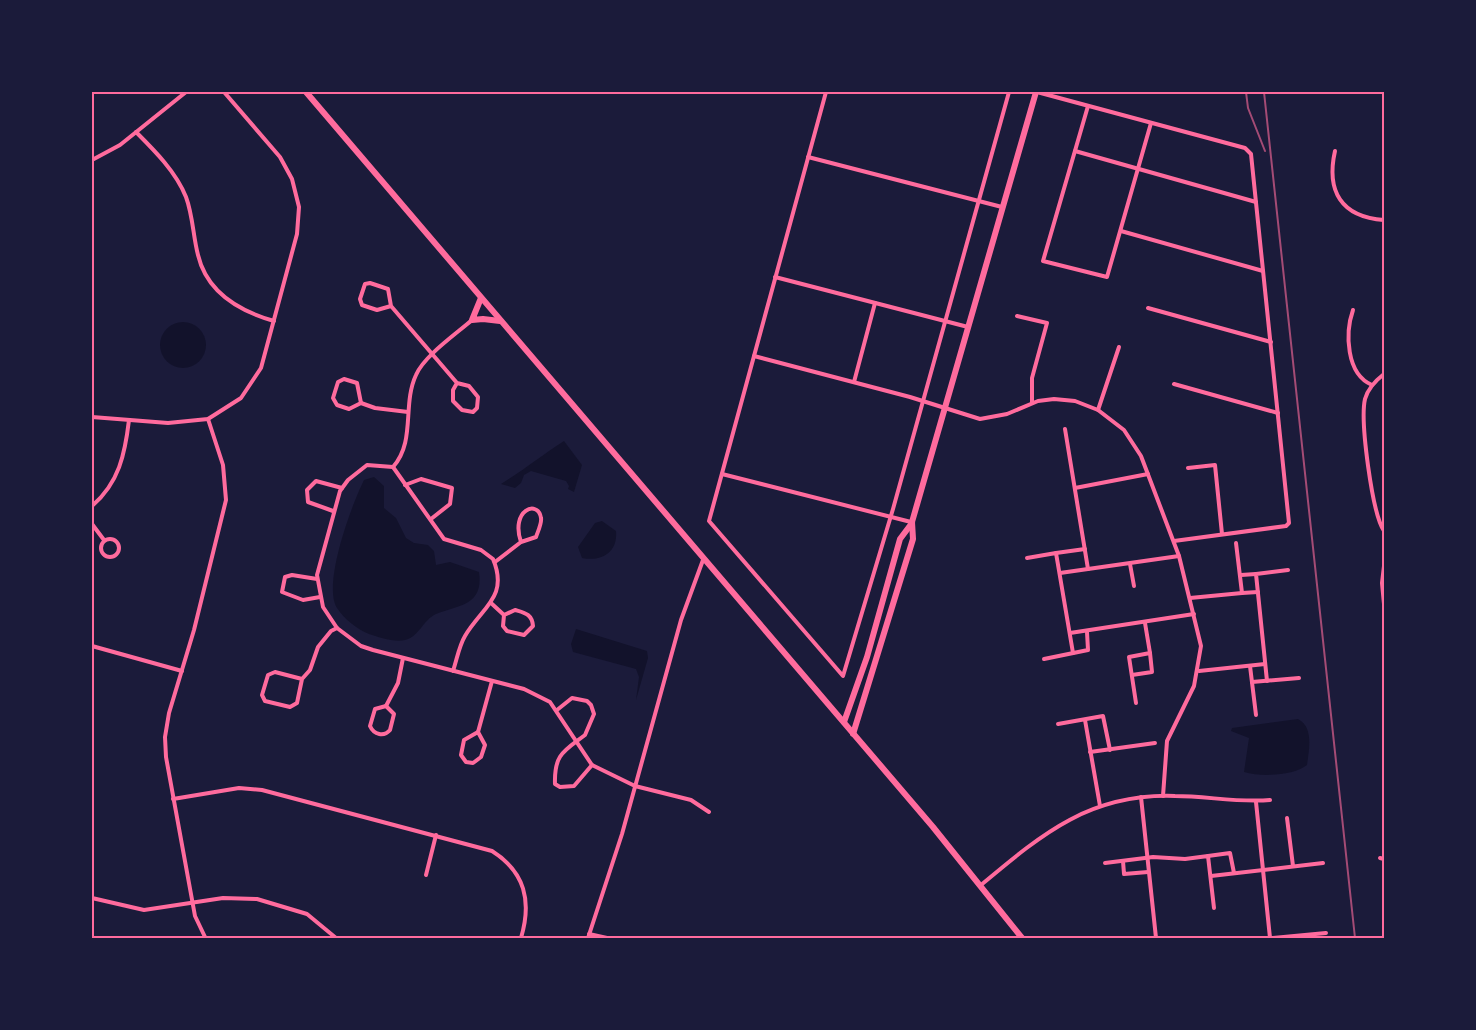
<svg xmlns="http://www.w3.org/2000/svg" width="1476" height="1030" font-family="Commissioner,sans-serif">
	<rect width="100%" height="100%" fill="#1b1b3a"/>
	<g fill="#12122b">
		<circle cx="183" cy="345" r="23"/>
		<path d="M564 441 582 465 574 492 568 489 569 486 566 481 531 471 524 475 521 483 515 488 501 484C524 470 542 455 564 441Z"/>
		<path d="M374 477 384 486V508L396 518 406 538 414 543 428 545 434 551 436 565 450 562 479 572C484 605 459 605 436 614 423 620 419 637 405 640 395 643 378 637 369 634 357 629 344 619 337 608 322 584 352 504 364 480Z"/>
		<path d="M602 521 616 531C618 552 602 562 582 558L578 547 595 523Z"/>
		<polygon points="576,629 647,651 648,658 636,700 639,677 636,669 573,652 571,644"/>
		<path d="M1298 719C1314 727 1309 750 1307 765 1293 776 1261 777 1244 772L1249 738 1231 731 1232 728Z"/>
	</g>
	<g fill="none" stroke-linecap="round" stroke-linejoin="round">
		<g stroke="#ff6b9d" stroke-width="4">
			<polyline points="826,92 709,521 843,676 893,509 1009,92"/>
			<polyline points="1037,92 1245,148 1251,154 1289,523 1286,526 1174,541"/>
			<polyline points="1088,106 1043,261 1107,277 1151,123"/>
			<path d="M136 132C155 151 176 172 186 197 193 216 193 236 198 255 207 293 239 311 274 321"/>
			<polyline points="1075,151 1256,202"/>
			<path d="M1335 151C1326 191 1341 217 1384 220"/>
			<polyline points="808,157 1002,207"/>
			<polyline points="92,160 120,145 186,92"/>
			<polyline points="1121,231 1263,271"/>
			<polyline points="775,277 968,327"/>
			<polyline points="391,306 377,310 362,305 360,299 365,284 370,283 388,289 391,306 457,383 469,386 478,397 477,408 473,412 462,410 453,401 453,390 457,383"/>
			<polyline points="1148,308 1271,342"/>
			<path d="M1353 310C1345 333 1346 374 1372 385"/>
			<polyline points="1017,316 1047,323 1032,378 1032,403"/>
			<polyline points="754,356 910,397 980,419 1007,414 1038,401 1054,399 1075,401 1098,410 1124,430 1141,456 1179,556 1201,646 1194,686 1167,741 1163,796"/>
			<path d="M1384 374C1375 381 1368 388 1365 399 1360 421 1372 513 1384 531"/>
			<polygon points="344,379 357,383 361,403 349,409 337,405 333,398 338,382"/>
			<polyline points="854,382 875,303"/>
			<polyline points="1174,384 1278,413"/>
			<polyline points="361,403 375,408 408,412"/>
			<polyline points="1098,410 1119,347"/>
			<polyline points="92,417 168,423 208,419 241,398 261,368 297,234 299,207 292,179 280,157 224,92"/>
			<polyline points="1065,429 1088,569"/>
			<path d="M393 467C416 441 402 405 416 375 424 356 456 334 472 320"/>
			<polyline points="1188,468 1215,465 1222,534"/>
			<polyline points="722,474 911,522"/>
			<polyline points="405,485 421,479 452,488 450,504 431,519"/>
			<polyline points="1075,488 1148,474"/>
			<path d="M92 506C119 483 125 454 129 420"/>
			<polyline points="333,511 308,502 307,490 316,481 342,488"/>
			<polyline points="92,524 104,540"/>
			<circle cx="110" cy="548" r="9"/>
			<polyline points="1056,553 1085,549"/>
			<polyline points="1027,558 1056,553 1073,653"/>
			<path d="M495 562 521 542 536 537C538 531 542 523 541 518 538 499 510 510 521 542"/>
			<polyline points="1130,564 1134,586"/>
			<polyline points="1384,566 1382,583 1384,604"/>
			<polyline points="1060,573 1179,556"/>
			<polyline points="1241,575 1256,574"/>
			<polyline points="317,579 292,575 285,577 282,592 303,600 320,597"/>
			<polyline points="1242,593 1258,592"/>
			<polyline points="1190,598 1242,593 1236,543"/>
			<polyline points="491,603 504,615"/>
			<path d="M515 610C525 613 532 614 533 626L524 635 507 631 503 626 504 615Z"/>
			<polyline points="1070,633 1194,614"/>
			<polyline points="92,646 182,671"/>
			<polyline points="1044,659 1088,650 1087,632"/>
			<polyline points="1250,666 1256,715"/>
			<path d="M453 671C457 659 459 646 465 636 482 607 509 597 493 559L481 550 444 539 393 467 367 465 348 480 340 491 317 575 323 607 337 628 361 646 373 650 524 689 550 702 592 765 635 786 691 800 709 812"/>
			<polyline points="1199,671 1265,664"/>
			<polyline points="1132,675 1152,672 1150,653"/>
			<polyline points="302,679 275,672 268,675 262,695 265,701 290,707 297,703 302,679 310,670 318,647 331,631 337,628"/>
			<polyline points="1267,681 1256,574 1288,570"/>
			<polyline points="1252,682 1299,678"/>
			<polyline points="1136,703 1129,657 1150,653 1145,623"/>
			<path d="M386 706 394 714 390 730C384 737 374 735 370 726L375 709Z"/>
			<polyline points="386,706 398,683 403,658"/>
			<path d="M557 710 572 698 587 701 591 705 594 714 585 735C564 751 554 754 555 784L560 787 574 786 592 765"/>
			<polyline points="1085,720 1100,806"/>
			<polyline points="1058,724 1103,716 1110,750"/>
			<polygon points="478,732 485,745 481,757 473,763 466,762 461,755 464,740"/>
			<polyline points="478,732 492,681"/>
			<polyline points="1090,752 1155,743"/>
			<polyline points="1141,797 1156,938"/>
			<path d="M173 799 239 788 262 790 492 851C525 872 532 901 521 938"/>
			<polyline points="1256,802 1270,938"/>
			<polyline points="1287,818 1293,866"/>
			<polyline points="1208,856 1230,853 1234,873"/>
			<polyline points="1380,858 1384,859"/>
			<polyline points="1123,861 1124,874 1148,872"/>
			<polyline points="1105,863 1153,857 1185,859 1208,856 1214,908"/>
			<polyline points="426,875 436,835"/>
			<polyline points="1211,876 1323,863"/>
			<path d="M981 885C1042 834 1090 793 1175 796 1207 796 1238 803 1270 800"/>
			<polyline points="92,898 144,910 223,898 257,899 307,914 336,938"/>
			<polyline points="589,934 607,938"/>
			<polyline points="205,937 195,916 166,757 165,737 169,713 194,630 226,500 223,465 208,419"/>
			<polyline points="588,938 622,834 681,620 703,560"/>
			<polyline points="1273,938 1326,933"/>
		</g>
		<g stroke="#ff6b9d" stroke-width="6">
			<polyline points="844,722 867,657 900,539 912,523"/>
			<polyline points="853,734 913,539 912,522 1036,92"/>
		</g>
		<g stroke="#ff6b9d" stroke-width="6">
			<polyline points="306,92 933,827 1022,938"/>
			<polyline points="481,298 472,320 483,319 500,321"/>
		</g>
		<g stroke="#a44b75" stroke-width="2">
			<polyline points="1246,92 1248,108 1265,151"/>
			<polyline points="1264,92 1355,938"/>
		</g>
	</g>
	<rect width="1476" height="1030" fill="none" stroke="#1b1b3a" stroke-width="186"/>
	<rect x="93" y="93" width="1290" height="844" fill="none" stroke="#ff6b9d" stroke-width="2"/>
</svg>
